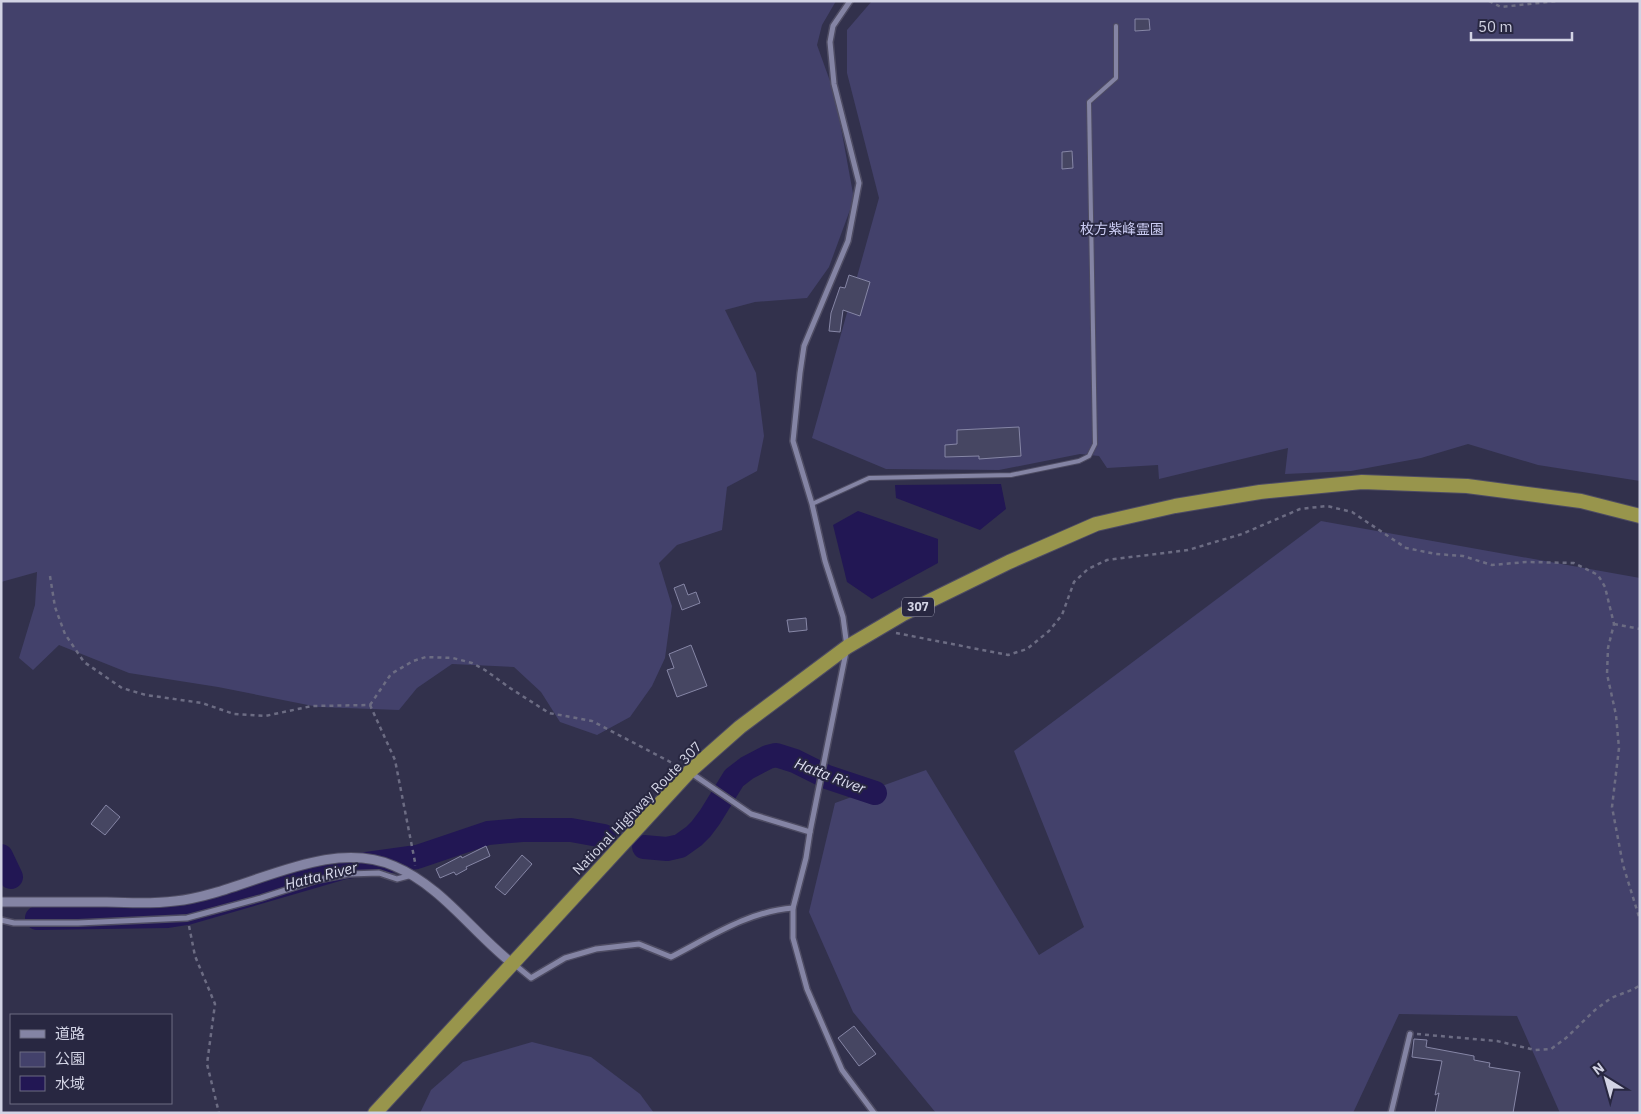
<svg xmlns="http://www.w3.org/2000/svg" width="1641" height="1114" font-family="'IBM Plex Sans','Noto Sans JP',sans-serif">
	<rect width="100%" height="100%" fill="#32314c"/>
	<g fill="#43416b">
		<polygon points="1,1 836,1 822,25 817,45 835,95 854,199 829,267 807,298 755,302 725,310 756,373 764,436 757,471 727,487 722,530 677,545 659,563 672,606 665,658 652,686 630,717 597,735 560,722 541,692 514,667 452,664 417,688 399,710 318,707 218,687 129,673 59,645 33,670 19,658 35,605 37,572 1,582"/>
		<polygon points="872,1 1640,1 1640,481 1538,465 1468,444 1421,458 1351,471 1285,474 1288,448 1159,479 1158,465 1107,468 1099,456 1080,454 999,470 886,469 812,438 879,198 847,73 847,30"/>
		<polygon points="1321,521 1640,578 1640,1113 1560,1113 1517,1016 1399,1014 1353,1113 936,1113 853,1012 809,912 835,803 926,770 1039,955 1084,927 1014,751"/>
		<polygon points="532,1042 591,1057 640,1094 654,1113 420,1113 431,1090 463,1062"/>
	</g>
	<g fill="#221754">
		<polygon points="1001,484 1006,509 980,530 896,498 895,485"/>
		<polygon points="858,511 938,539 938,563 872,599 847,582 833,525"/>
	</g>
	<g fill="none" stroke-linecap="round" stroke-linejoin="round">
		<g stroke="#221754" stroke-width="24">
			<polyline points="644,847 667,849 680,846 694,836 701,829 710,817 734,778 747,768 768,757 776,755 795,761 827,777 875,793"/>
			<polyline points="1,856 11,877"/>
			<polyline points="37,918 168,916 187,913 345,867 417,857 488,833 522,830 571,830 604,836"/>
		</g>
	</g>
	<g fill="#464662" stroke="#8686a6">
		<polygon points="1135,19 1149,19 1150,30 1135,31"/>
		<polygon points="1072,151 1073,168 1062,169 1062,152"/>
		<polygon points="849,275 870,282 860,316 843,310 840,332 829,331 831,313 840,287 845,288"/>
		<polygon points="1019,427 1021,456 979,459 979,456 945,457 945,445 957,444 957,430"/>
		<polygon points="684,584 688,595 696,592 700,603 682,610 674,588"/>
		<polygon points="806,618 807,630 789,632 787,620"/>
		<polygon points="691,645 707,686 677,697 667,670 674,668 669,654"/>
		<polygon points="106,805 120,817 105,835 91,824"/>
		<polygon points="486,846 490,856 466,867 467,869 456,875 454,872 440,878 436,869 461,856 462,858"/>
		<polygon points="522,855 532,864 505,895 495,887"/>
		<polygon points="854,1026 876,1054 859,1066 838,1038"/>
		<polygon points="1414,1039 1427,1040 1426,1047 1474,1056 1474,1060 1490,1063 1489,1067 1520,1072 1513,1113 1435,1113 1439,1093 1435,1095 1442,1061 1412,1057"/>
	</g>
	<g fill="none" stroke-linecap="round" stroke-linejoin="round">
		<g stroke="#4e4c63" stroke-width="6">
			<polyline id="service" points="812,504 869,478 1011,475 1079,461 1089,456 1095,444 1089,102 1116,78 1116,26"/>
		</g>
		<g stroke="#4e4c63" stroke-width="8">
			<g id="minor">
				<polyline points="850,1 833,26 830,42 834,84 859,183 848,241 804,346 800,373 793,441 812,504 825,561 843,617 847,647 810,832 806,858 793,908 793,938 807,989 842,1070 874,1113"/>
				<polyline points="691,773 751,814 810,832"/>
				<polyline points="1,920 14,923 78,923 187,918 261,898 317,880 349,874 379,873 397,879 412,875"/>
				<path d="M514 964 531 978 565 958 596 949 639 944 671 957C710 937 749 911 793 908"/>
				<polyline points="1391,1113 1410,1034"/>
			</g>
		</g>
		<g stroke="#4e4c63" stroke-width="11">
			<path id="tertiary" d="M1 902C37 902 72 902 107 902 130 903 153 904 175 901 244 894 326 836 394 866 442 886 473 933 513 964"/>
		</g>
		<g stroke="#4e4c63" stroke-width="16">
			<polyline id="trunk" points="375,1113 689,772 740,727 847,647 903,614 1009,562 1096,524 1175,506 1260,492 1362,482 1467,486 1581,501 1640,516"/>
		</g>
		<g stroke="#6c6c83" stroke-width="2.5" stroke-dasharray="4 4" stroke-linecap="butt">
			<polyline points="1489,1 1501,7 1557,1"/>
			<polyline points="50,576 55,607 65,634 84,662 122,688 146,695 202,703 234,714 265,716 312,706 370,705"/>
			<polyline points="1614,624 1640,629"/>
			<polyline points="896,633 1008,655 1027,649 1049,631 1062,615 1074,582 1088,569 1107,560 1188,550 1242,534 1300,509 1327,506 1352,512 1406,548 1436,554 1463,556 1492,565 1526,562 1574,563 1598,575 1605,587 1614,624 1608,648 1607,674 1616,715 1619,748 1612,807 1623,865 1640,920"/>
			<polyline points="370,705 391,674 413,661 426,657 453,658 472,663 485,670 510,688 549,713 592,721 678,766"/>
			<polyline points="370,705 395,760 415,862 415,866"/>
			<polyline points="189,926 195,956 215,1004 207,1064 219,1113"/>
			<polyline points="1417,1034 1497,1041 1535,1050 1551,1049 1566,1038 1595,1010 1611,998 1634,989 1640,985"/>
		</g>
		<use href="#service" stroke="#8484a4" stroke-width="4"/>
		<use href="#minor" stroke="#8484a4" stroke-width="5"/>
		<use href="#tertiary" stroke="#8484a4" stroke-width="9"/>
		<use href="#trunk" stroke="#98954c" stroke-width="14"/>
	</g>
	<g text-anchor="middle" stroke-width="4" stroke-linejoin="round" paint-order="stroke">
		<rect fill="#282741" stroke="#9f9fb3" stroke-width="1" x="902" y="597.5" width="32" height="19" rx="4"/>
		<g font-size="12" font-weight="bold" fill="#d2d3e4">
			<text x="918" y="611">307</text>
		</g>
		<g font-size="14" fill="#cccdf4" stroke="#282741">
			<text x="1122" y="234">枚方紫峰霊園</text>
		</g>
		<g font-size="14" fill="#d2d3e4" stroke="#282741">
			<text transform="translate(637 808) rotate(-46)" y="5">National Highway Route 307</text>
		</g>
		<g font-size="15" font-style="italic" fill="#dcddf0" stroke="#282741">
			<text transform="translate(830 776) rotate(21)" y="5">Hatta River</text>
			<text transform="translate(321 876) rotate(-14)" y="5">Hatta River</text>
		</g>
	</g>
	<rect width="1641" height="1114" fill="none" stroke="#d2d3e4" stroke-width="5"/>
	<rect x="10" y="1014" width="162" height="90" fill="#282741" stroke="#6c6c82"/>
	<rect x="20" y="1030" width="25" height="8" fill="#8484a4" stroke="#6c6c82"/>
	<text x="55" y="1039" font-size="15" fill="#d2d3e4">道路</text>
	<rect x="20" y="1052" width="25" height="15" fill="#43416b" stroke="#6c6c82"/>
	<text x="55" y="1064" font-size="15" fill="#d2d3e4">公園</text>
	<rect x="20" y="1076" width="25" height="15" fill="#221754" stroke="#6c6c82"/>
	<text x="55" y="1089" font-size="15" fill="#d2d3e4">水域</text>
	<g transform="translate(1606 1079) rotate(323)" stroke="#282741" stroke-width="4" paint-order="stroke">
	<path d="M0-4L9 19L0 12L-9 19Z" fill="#d2d3e4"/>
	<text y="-8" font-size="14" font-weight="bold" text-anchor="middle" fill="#d2d3e4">N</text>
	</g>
	<path d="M1471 32v8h101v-8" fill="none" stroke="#d2d3e4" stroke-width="2.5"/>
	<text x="1478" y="32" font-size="15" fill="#d2d3e4" stroke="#282741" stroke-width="4" paint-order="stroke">50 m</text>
</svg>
